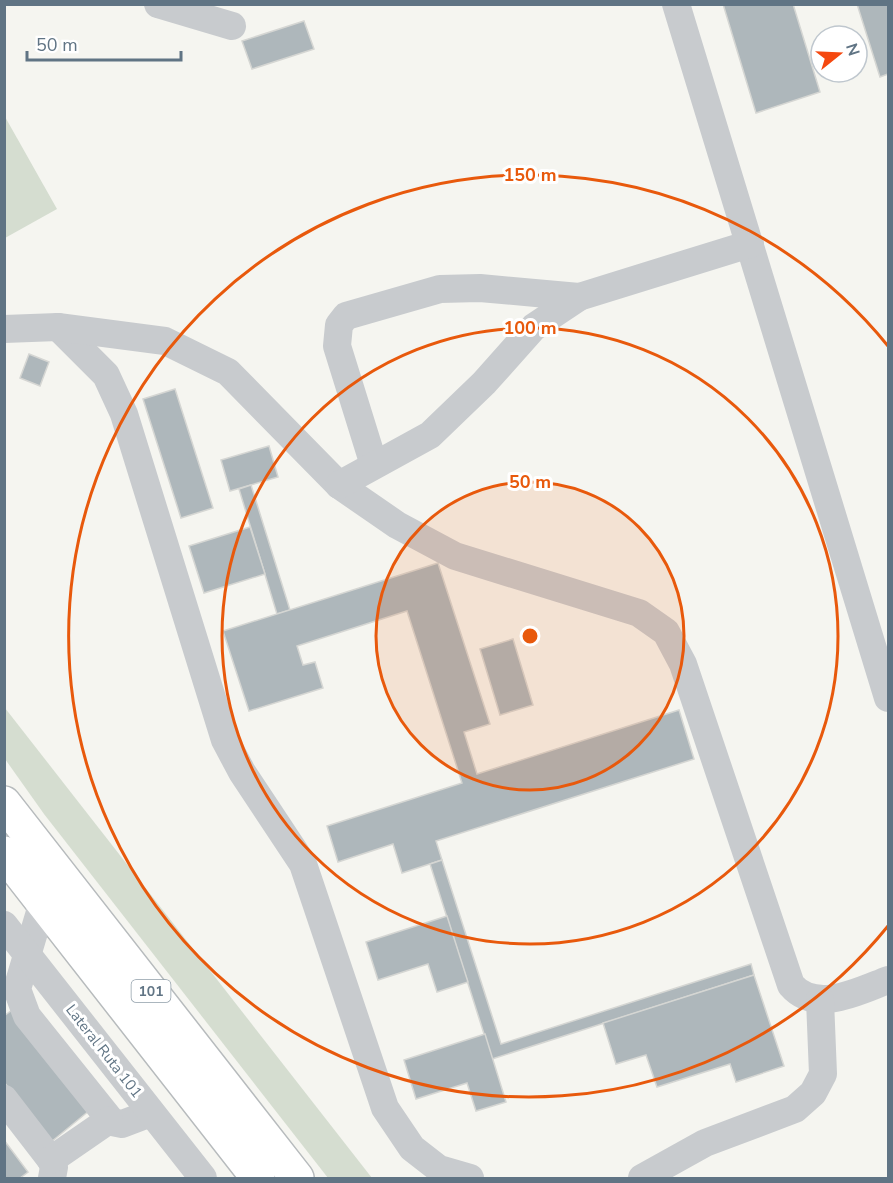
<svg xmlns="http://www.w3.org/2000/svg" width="893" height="1183" font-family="'Nunito Sans',sans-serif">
	<rect width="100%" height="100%" fill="#f5f5f0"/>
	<g fill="#d5ddd0">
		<polygon points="4,115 57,209 5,238 4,238"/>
		<polygon points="5,708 372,1178 328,1178 44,814 5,759"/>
	</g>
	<g fill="#aeb7bb" stroke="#d5d6d3" stroke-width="1.5">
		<polygon points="723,4 793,4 820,92 756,113"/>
		<polygon points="857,4 888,4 888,74 880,77"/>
		<polygon points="304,21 314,49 252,69 242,41"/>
		<polygon points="29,354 49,362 40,386 20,378"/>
		<polygon points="175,389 213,508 181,518 143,399"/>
		<polygon points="269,446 278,477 230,491 221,460"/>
		<polygon points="251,485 290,610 277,614 239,489"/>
		<polygon points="250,527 265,574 204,593 189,546"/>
		<polygon points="438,563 490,724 464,732 477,774 679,710 694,759 436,841 442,860 402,873 393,844 338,862 327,826 462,783 407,611 297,646 303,665 315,662 323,688 249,711 223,631"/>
		<polygon points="513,639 533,705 500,715 480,649"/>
		<polygon points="442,860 501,1044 751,964 754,975 492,1059 430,864"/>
		<polygon points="447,916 468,982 437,992 428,964 378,980 366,942"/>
		<polygon points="754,975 784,1066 736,1082 730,1064 657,1087 646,1055 616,1064 603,1023"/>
		<polygon points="12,1010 90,1110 51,1142 4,1082 4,1016"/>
		<polygon points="485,1034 506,1102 476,1111 467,1083 416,1099 404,1060"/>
		<polygon points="4,1140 28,1172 20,1178 4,1178"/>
	</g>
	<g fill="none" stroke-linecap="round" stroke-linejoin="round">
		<g stroke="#b7bbbd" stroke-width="36">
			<g id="highway">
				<polyline points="4,803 297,1178"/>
				<polyline points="4,853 258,1178"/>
			</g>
		</g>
		<g stroke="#c8cbce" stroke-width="28">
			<polyline points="158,4 232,26"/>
			<polyline points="676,4 888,698"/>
			<polyline points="58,327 106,375 124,414 225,740 242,772 303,864 385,1108 412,1148 439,1169 470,1178"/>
			<path d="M4 329 58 327 165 341 228 372 339 485 397 525 455 556 639 613 666 632 683 664 791 985C816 1014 859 991 888 980"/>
			<polyline points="374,465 337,346 339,325 346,316 440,289 480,288 579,297"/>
			<polyline points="339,485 430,435 484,383 534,327 579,297 750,244"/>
			<polyline points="43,902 17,989 27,1016 112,1122 122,1124 151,1113"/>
			<polyline points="4,925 203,1178"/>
			<polyline points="4,1099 51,1160 54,1167 52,1178"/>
			<polyline points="51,1160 109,1120"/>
			<polyline points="642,1178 705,1143 795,1109 813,1093 823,1074 820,1000"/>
		</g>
		<use href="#highway" stroke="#fff" stroke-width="33"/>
	</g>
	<circle cx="530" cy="636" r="154" fill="#e8590c" fill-opacity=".12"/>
	<g fill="none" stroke="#e8590c" stroke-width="3">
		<circle cx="530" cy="636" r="154"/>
		<circle cx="530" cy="636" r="308"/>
		<path d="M888 926A461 461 0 1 1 888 346"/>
	</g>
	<g text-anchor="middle" stroke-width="6" stroke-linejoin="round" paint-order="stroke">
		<rect fill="#fff" stroke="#909ea9" stroke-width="1.5" x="131.5" y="980" width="39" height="22" rx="4.5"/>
		<g font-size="14" font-weight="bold" fill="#607484">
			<text x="151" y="996">101</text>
		</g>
		<g font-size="15" fill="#607484" stroke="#fff">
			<text transform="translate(104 1051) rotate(52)" y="5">Lateral Ruta 101</text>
		</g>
	</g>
	<circle cx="530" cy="636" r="9" fill="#e8590c" stroke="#fff" stroke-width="3"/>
	<g font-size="18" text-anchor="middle" font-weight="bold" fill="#e8590c" stroke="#fff" stroke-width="6" stroke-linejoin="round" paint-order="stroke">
		<text x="530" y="181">150 m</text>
		<text x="530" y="334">100 m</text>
		<text x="530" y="488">50 m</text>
	</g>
	<rect width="893" height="1183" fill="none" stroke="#607484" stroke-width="12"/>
	<g transform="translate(839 54) rotate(72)"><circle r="28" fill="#ffffff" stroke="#bfc7ce" stroke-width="1.5"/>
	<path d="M0-4.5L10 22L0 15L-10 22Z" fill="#f5480f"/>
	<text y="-9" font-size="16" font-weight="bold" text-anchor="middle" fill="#607484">N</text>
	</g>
	<path d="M27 51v9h154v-9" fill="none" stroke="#607484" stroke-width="3"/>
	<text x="36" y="51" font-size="18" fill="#607484" stroke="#ffffff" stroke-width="4.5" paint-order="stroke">50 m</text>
</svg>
